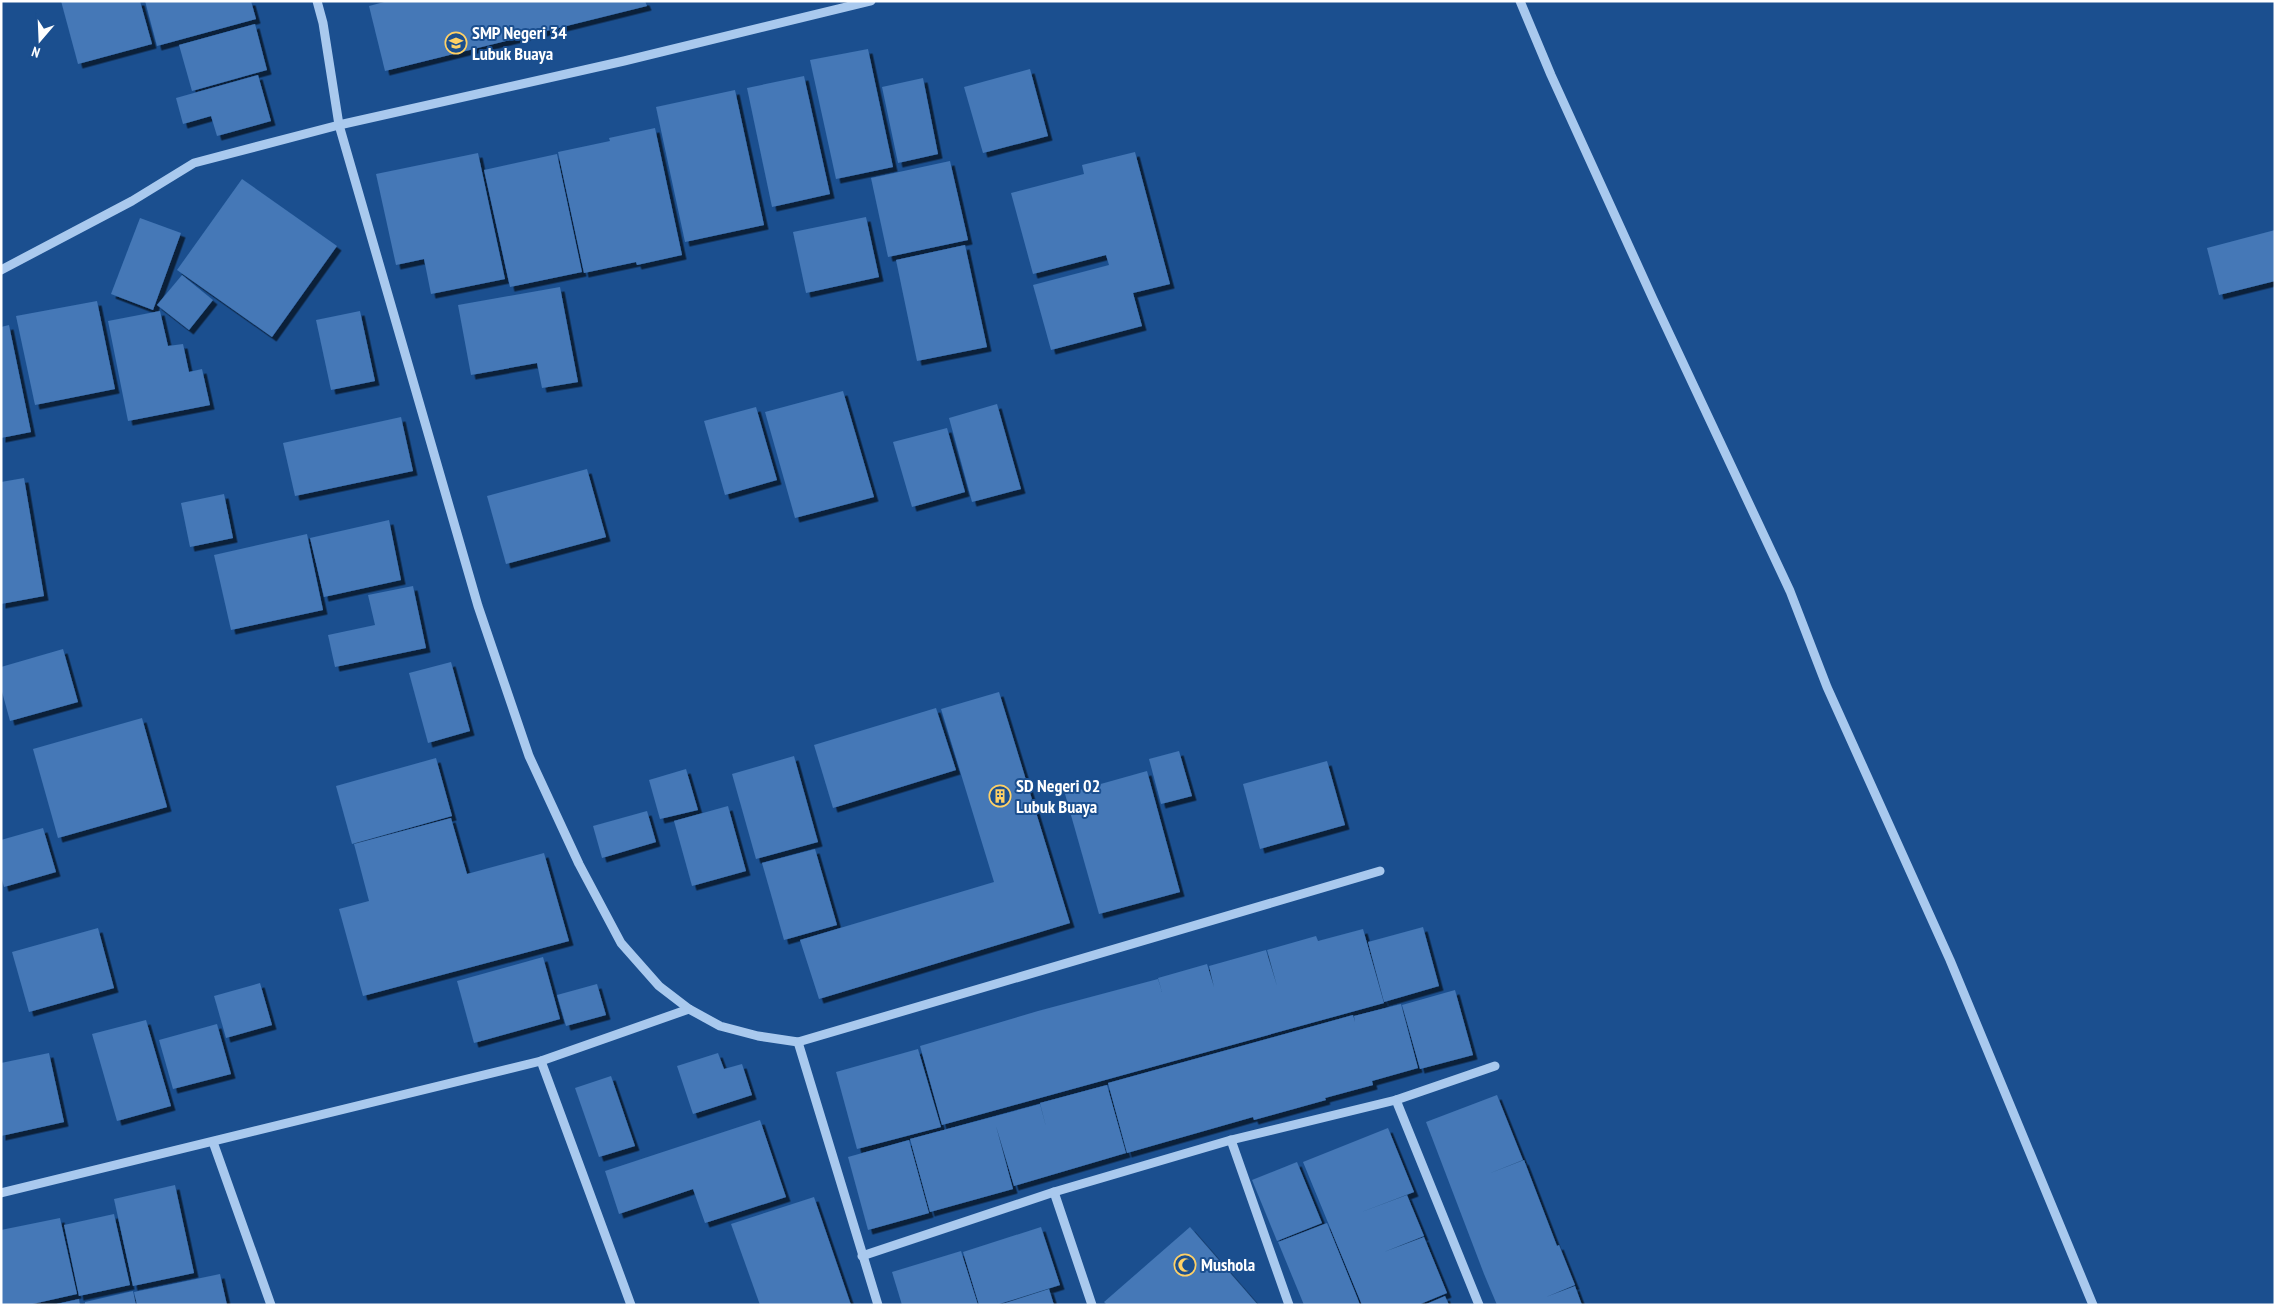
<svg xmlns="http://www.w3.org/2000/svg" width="2276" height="1306" font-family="'PT Sans Narrow',sans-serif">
	<defs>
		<filter id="shadow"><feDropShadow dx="4.5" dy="4.5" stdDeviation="0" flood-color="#0009"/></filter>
	</defs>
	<rect width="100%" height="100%" fill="#1b4f8f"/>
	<g fill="#4478b7" filter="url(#shadow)">
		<polygon points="61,1 140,1 152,44 78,64"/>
		<polygon points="145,1 251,1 256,19 157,46"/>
		<polygon points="388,1 645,1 647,6 385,71 369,6"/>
		<polygon points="255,24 267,70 192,91 179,45"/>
		<polygon points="868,49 893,167 836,179 810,60"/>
		<polygon points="1030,69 1048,136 983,153 964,87"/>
		<polygon points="258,75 271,121 217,136 211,116 183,124 176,98"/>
		<polygon points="804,76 830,194 772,207 747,88"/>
		<polygon points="923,78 938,154 898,163 882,87"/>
		<polygon points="735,90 764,225 685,242 656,107"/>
		<polygon points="655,128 682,255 637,265 636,262 584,273 558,152 610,141 609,138"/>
		<polygon points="1135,152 1170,284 1133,293 1142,326 1051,350 1033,285 1109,265 1106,255 1033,274 1011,193 1084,174 1082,165"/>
		<polygon points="478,153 505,279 431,294 424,259 396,265 376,174"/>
		<polygon points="557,154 582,272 510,287 484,170"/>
		<polygon points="950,161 968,240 888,257 871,178"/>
		<polygon points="242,179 337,246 272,337 177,270"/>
		<polygon points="866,217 879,277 806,293 793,232"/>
		<polygon points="140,218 181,233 153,310 111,294"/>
		<polygon points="2275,230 2275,281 2219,295 2207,248"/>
		<polygon points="965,245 987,347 917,361 896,260"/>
		<polygon points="182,275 213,300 189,330 157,305"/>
		<polygon points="560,287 578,382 542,388 537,363 471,375 458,305"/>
		<polygon points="97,301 115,389 35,405 16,316"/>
		<polygon points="160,311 168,346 183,344 189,372 202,369 210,405 128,421 108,321"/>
		<polygon points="360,311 375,381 331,390 316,320"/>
		<polygon points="9,325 31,432 1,438 1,327"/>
		<polygon points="843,391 874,497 795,518 765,412"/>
		<polygon points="997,404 1021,489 972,502 949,418"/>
		<polygon points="756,407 777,480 725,495 704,421"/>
		<polygon points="401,417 413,471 295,496 283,443"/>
		<polygon points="947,428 965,492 912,507 893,442"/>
		<polygon points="587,469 606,537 506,564 487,496"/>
		<polygon points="24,478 44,596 1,604 1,482"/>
		<polygon points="224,494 233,538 190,547 181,503"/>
		<polygon points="389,520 401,580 324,597 310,538"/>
		<polygon points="307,534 323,610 231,630 214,555"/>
		<polygon points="413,586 426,648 335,667 328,635 375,625 368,595"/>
		<polygon points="63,649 78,702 10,721 1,688 1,667"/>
		<polygon points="451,662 470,731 428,743 409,673"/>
		<polygon points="999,692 1070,923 819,999 800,940 994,882 941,709"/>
		<polygon points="936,708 956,770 833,808 814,745"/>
		<polygon points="142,718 167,807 58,838 33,749"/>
		<polygon points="1179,751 1192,796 1161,804 1149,759"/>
		<polygon points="794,756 818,842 756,859 732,774"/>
		<polygon points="436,758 452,816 352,844 336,786"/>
		<polygon points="1327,761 1345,825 1260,849 1243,784"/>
		<polygon points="686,769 698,810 660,819 649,780"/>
		<polygon points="1147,771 1180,892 1099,914 1065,794"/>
		<polygon points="728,806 746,871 692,886 674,821"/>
		<polygon points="647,811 656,842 602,858 593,826"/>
		<polygon points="451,818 467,874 544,853 569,941 363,996 339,909 369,901 354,844"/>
		<polygon points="43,828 56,872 4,887 1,876 1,840"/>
		<polygon points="815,849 837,925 784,940 762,863"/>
		<polygon points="1423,927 1439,986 1384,1002 1368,942"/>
		<polygon points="98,928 114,988 29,1012 12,952"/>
		<polygon points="1363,929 1384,1003 942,1125 920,1046 1038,1011 1158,979 1162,992 1158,978 1207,964 1214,987 1209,966 1266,950 1277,986 1267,950 1316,936 1318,941"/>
		<polygon points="543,957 560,1019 474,1043 457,981"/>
		<polygon points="260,983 272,1025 226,1038 214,996"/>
		<polygon points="597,984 606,1015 566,1026 557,995"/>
		<polygon points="1455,990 1473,1055 1420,1069 1402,1005"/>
		<polygon points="1401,1004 1418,1068 1372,1081 1373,1085 1325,1098 1326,1100 1254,1120 1253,1117 1127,1153 1108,1083 1353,1015 1355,1022 1354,1016"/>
		<polygon points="146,1020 171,1106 117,1121 92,1034"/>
		<polygon points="217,1024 231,1074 173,1089 159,1040"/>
		<polygon points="918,1049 941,1127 857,1149 836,1072"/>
		<polygon points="49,1053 64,1122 1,1136 1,1063"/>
		<polygon points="718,1053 724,1069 742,1064 752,1095 693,1114 677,1066"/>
		<polygon points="611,1076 635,1146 599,1157 575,1088"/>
		<polygon points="1107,1085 1126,1153 1014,1186 996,1126 1013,1189 930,1212 910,1139 1040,1104 1046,1127 1040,1103"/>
		<polygon points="1497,1095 1523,1160 1488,1174 1524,1160 1557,1246 1559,1245 1575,1285 1546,1297 1575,1286 1582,1305 1497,1305 1484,1274 1426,1122"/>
		<polygon points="760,1120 786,1197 705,1223 693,1189 619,1214 605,1171"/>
		<polygon points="1388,1128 1414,1192 1359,1213 1407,1195 1424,1236 1384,1252 1424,1237 1447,1293 1418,1305 1362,1305 1303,1162"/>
		<polygon points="909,1140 929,1213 868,1230 848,1157"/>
		<polygon points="1297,1162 1322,1223 1277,1241 1252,1180"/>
		<polygon points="175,1185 194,1273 133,1286 114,1199"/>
		<polygon points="814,1197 851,1305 760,1305 731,1224"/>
		<polygon points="114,1214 130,1285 79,1296 64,1225"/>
		<polygon points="60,1218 77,1294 28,1305 1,1305 1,1230"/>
		<polygon points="1327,1223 1357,1297 1360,1305 1304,1305 1278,1242"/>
		<polygon points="1041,1227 1060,1285 996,1305 979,1305 963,1252"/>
		<polygon points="1190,1227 1258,1305 1107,1305 1104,1302"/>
		<polygon points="961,1251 978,1305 902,1305 892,1272"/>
		<polygon points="220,1274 227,1305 137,1305 134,1292"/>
		<polygon points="1049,1289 1054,1305 1002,1305 1002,1304"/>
		<polygon points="133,1291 136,1305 85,1305 85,1302"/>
		<polygon points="1445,1296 1449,1305 1424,1305"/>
		<polygon points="79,1299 80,1305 57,1305 57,1304"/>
	</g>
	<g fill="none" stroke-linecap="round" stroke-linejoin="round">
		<g stroke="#a9c9ee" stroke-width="9">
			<polyline points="317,1 323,23 339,125 478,606 529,756 579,864 621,943 659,986 689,1009 720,1026 758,1036 798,1042 1380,871"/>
			<polyline points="1520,1 1551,75 1653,299 1790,591 1827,687 1950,960 2093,1305"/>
			<polyline points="1,270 132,201 194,163 339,125 624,61 871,1"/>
			<polyline points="798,1042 878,1305"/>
			<polyline points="541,1061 631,1305"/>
			<polyline points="1396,1100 1479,1305"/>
			<polyline points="1231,1140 1289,1305"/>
			<polyline points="213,1142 271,1305"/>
			<polyline points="1054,1192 1092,1305"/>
			<polyline points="1,1193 541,1061 689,1009"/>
			<polyline points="862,1256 1054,1192 1231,1140 1396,1100 1495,1066"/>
		</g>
	</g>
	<defs>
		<g id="school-ring" transform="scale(1.125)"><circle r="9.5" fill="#1b4f8f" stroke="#ffd166" stroke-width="1.5"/><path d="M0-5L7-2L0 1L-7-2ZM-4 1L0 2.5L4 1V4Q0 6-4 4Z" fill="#ffd166"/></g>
		<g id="building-ring" transform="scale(1.125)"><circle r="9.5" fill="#1b4f8f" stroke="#ffd166" stroke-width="1.5"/><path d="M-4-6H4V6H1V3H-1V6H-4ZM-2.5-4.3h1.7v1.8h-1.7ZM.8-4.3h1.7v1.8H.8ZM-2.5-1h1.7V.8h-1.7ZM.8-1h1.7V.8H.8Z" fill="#ffd166"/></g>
		<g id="mosque-ring" transform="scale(1.125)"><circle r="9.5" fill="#1b4f8f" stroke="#ffd166" stroke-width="1.5"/><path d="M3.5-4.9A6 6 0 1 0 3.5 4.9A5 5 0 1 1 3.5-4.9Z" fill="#ffd166"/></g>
	</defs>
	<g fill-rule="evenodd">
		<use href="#school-ring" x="456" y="43"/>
		<use href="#building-ring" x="1000" y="796"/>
		<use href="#mosque-ring" x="1185" y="1265"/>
	</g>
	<g text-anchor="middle" stroke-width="4" stroke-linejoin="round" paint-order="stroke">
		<g font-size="18" font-weight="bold" fill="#fff" stroke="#1b4f8f" text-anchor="start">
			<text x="472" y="39">SMP Negeri 34<tspan x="472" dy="21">Lubuk Buaya</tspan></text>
			<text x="1016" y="792">SD Negeri 02<tspan x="1016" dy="21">Lubuk Buaya</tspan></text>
			<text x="1201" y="1271">Mushola</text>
		</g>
	</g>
	<rect width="2276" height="1306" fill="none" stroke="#ffffff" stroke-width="5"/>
	<g transform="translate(40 40) rotate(199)" stroke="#1b4f8f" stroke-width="4" paint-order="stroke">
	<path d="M0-4L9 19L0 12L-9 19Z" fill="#ffffff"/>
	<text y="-8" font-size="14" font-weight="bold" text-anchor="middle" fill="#ffffff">N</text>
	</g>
</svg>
